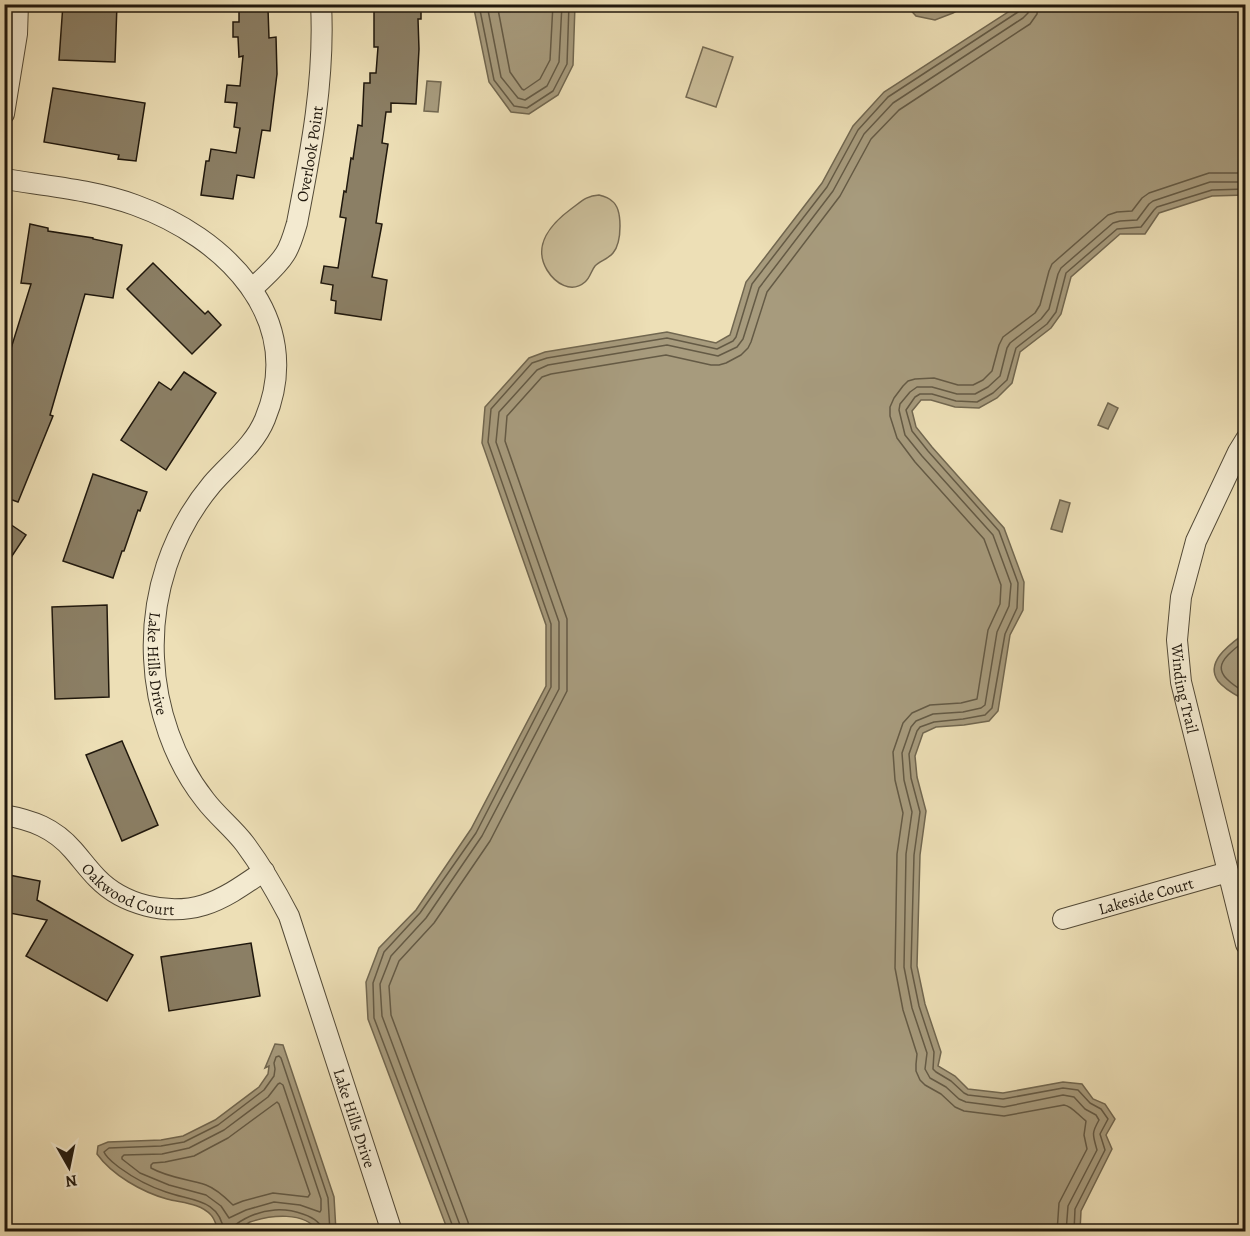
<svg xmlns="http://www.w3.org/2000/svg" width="1250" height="1236" font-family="Alegreya,serif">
	<rect width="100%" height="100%" fill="#eddfb6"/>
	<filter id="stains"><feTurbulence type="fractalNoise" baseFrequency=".00333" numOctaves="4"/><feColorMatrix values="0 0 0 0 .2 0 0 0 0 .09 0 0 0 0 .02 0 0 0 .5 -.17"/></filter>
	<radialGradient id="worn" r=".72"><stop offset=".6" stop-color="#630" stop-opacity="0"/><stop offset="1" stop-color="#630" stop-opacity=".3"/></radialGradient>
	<g fill="#cabd99" stroke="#756a53" stroke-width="1.5">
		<polygon points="703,47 733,57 716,107 686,97"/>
		<path d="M599 195C603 196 609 198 612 201 623 209 622 242 613 253 608 259 600 261 595 266 591 271 590 278 585 282 571 294 555 283 547 270 532 245 552 223 571 209 582 201 586 196 599 195Z"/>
	</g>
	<g fill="#a79b7d" stroke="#716750" stroke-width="1.5">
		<polygon points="475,5 575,5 573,65 558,95 529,114 511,112 489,82 474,9"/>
		<polygon points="906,5 967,5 953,13 935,20 916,16"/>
		<polygon points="1019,5 1245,5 1245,195 1212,196 1159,213 1145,234 1120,234 1071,277 1061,314 1051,328 1020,352 1012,383 997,398 979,408 955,407 931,400 921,400 912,411 916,427 932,447 1004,528 1024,582 1023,610 1010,635 998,711 989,721 964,725 936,727 923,733 915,756 917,777 926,811 920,855 917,966 925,1004 941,1052 938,1066 955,1076 968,1089 1003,1093 1063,1082 1082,1084 1093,1099 1105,1104 1115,1119 1106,1135 1112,1149 1081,1211 1080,1231 448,1231 368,1019 366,982 379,948 416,910 471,829 546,686 546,625 482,443 485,407 529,358 545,352 667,332 716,343 730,335 746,282 822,183 853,126 884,92"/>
		<polygon points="427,81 441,82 438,112 424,111"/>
		<polygon points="1108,403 1118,408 1108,429 1098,425"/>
		<polygon points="1060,500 1070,503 1062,532 1051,529"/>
		<path d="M1245 633V700C1236 695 1225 690 1218 681 1204 661 1232 643 1245 633Z"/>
		<path d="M275 1044 283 1045 334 1197 336 1231H318C304 1211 271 1215 250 1222 245 1225 240 1230 233 1232 229 1232 223 1231 219 1231 216 1226 215 1219 211 1215 200 1203 182 1203 167 1199 142 1192 112 1175 97 1154L98 1146 108 1142 161 1140 183 1136 215 1120 259 1087 268 1074 269 1066 265 1068Z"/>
	</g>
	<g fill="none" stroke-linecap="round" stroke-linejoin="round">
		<g stroke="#645a45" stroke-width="1.5">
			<polyline points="481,4 480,10 494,80 514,106 527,108 553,91 567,64 569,4"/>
			<polyline points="488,4 488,10 501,77 518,98 525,100 547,86 559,62 562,4"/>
			<polyline points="497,4 510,72 522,89 524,90 540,79 550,60 553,4"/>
			<path d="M1246 640C1215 663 1211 672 1246 693"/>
			<polygon points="280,1083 283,1085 321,1199 321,1210 320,1212 300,1205 274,1202 246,1210 229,1218 221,1206 206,1195 169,1185 140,1173 122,1159 122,1157 124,1155 162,1154 189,1148 224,1130 268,1097 278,1084"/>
			<path d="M277 1102 279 1104 310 1194 308 1197 273 1193 243 1201 233 1205C226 1198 217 1189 206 1185 188 1179 169 1178 151 1168V1165L153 1163 165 1162 194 1156 228 1138Z"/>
			<path d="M224 1232C220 1198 190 1201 166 1192 148 1186 135 1179 120 1168 114 1163 107 1159 104 1152L109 1148 161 1146 184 1142 218 1125 264 1090 274 1076 275 1069 274 1063 276 1057 279 1056 281 1058 328 1198 330 1232"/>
			<path d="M233 1232 235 1225C246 1217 261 1211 275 1210 289 1209 321 1215 323 1232"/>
			<polyline points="453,1232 453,1227 374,1018 373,983 384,952 420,913 476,833 551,687 551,624 488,442 491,409 532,363 547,358 667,338 717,349 733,341 736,337 752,284 827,187 858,130 888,97 1018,12 1021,9 1021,4"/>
			<polyline points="461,1232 460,1225 382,1016 380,984 391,956 426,918 482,836 559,689 559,622 496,442 499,412 537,370 548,365 667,345 718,356 737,347 743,339 759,288 833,191 864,134 893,103 1023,18 1028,13 1029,4"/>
			<polyline points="470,1232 468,1222 391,1015 389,986 399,961 434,923 490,841 567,691 567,619 505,441 507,416 542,377 551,374 666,355 711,365 719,365 726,363 741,355 748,348 751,342 767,292 840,196 871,139 899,110 1030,24 1037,14 1038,4"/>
			<path d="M1057 1232 1059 1203 1087 1149 1084 1135 1086 1121C1079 1116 1072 1106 1064 1105L1004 1116 964 1111 955 1107 941 1094 925 1085 920 1080 916 1071V1064L917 1054 903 1010 895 968 897 854 903 813 895 780 893 752 903 723 912 713 930 705 961 703 977 699 988 630 1000 604 1001 585 984 539 915 462 897 438 890 416V407L894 398 903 386 908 381 915 379 934 378 958 385H973L983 380 992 371 999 345 1003 337 1035 313 1040 305 1049 271 1052 264 1108 215 1117 212 1132 211 1142 198 1149 193 1209 173H1246"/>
			<path d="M1066 1232 1068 1206 1097 1150C1093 1135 1091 1134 1099 1120L1096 1115 1085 1109 1074 1097 1063 1095 1004 1107 966 1102 959 1099 946 1087 930 1078 925 1069 927 1053 912 1008 904 967 906 854 912 812 904 780 902 753 911 727 916 721 933 714 963 712 981 708 985 705 997 632 1009 606 1011 584 993 535 922 456 905 435 899 410 900 404 910 392 917 387H932L957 394H975L988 387 1000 376 1007 348 1010 343 1041 319 1049 309 1058 274 1061 268 1113 223 1120 221 1137 220 1149 204 1153 201 1210 182H1246"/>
			<polyline points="1074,1232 1075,1209 1105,1150 1100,1134 1108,1119 1101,1109 1090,1103 1078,1090 1063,1088 1003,1099 968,1095 964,1093 951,1081 936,1072 933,1069 934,1052 919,1006 911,967 914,855 920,812 911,778 909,754 917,731 920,727 934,722 963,719 985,715 992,708 1005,634 1017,608 1018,583 999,531 928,451 912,431 906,410 915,397 920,394 932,394 956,401 977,402 993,393 1007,380 1016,348 1047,324 1056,312 1066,273 1117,229 1141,227 1154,210 1157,207 1212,190 1246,189"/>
		</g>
	</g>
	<g fill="#8b7f65" stroke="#20180d" stroke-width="1.5">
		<polygon points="63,4 117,4 115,62 59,60"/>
		<polygon points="374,4 421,4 421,19 418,19 419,49 416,104 391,103 391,112 386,112 382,143 388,144 376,223 382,224 372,277 387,280 381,320 335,313 336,301 331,300 333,285 321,283 324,266 338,268 346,218 340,217 344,191 346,192 351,158 353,159 358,125 362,126 364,83 370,83 370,73 376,73 378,47 374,47"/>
		<polygon points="268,9 269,38 276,37 277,74 270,131 262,130 254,178 237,175 233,199 201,195 206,161 209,161 211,149 236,153 240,128 234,127 237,103 225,102 227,85 240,86 243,56 239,57 238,37 233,37 233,22 239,22 239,10"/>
		<polygon points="53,88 145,103 136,161 118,159 119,155 44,142"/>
		<polygon points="30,224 48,228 48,231 93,238 93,239 122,245 113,298 85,294 50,415 53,416 18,502 4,497 4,371 31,284 21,283"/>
		<polygon points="153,263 205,314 208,311 221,325 192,354 127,289"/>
		<polygon points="184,372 216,393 166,470 121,440 159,382 171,390"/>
		<polygon points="93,474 147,492 140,511 138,510 124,551 122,551 113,578 63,561"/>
		<polygon points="4,520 26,535 4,568"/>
		<polygon points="107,605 109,697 55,699 52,607"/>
		<polygon points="122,741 158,825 122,841 86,755"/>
		<polygon points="4,874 40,881 37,900 133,955 107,1001 26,956 47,920 4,912"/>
		<polygon points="251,943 260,996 169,1011 161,957"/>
	</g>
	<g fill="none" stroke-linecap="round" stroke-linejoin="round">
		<g stroke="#534a37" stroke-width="22">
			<g id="street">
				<polyline points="4,114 17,34 18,4"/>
				<path id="s1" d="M4 179C48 186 94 190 135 205 224 237 307 317 265 419 254 446 230 463 212 484 171 533 151 595 154 658 156 708 174 761 205 800 217 816 233 828 245 844 262 867 276 891 289 916L392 1232"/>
				<path id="s2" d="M252 289C263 278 277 267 285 254 291 245 294 233 297 223 311 151 325 78 321 4"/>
				<path id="s3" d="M1246 439 1238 452 1196 541 1181 597 1177 640 1181 682 1246 944"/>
				<path id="s4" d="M4 815C32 820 54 828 73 850 81 859 88 869 97 878 123 905 168 916 204 905 226 898 245 884 264 871"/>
				<path id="s5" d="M1063 919 1228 872"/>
			</g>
		</g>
		<use href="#street" stroke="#f3ead0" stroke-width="20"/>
	</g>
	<g text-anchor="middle" stroke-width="6" stroke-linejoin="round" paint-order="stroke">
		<g font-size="16" fill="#20180d" stroke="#f3ead0">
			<text dy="6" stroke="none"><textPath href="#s2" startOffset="152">Overlook Point</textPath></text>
			<text dy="6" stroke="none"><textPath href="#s1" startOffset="694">Lake Hills Drive</textPath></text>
			<text dy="6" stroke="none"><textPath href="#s3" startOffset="264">Winding Trail</textPath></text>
			<text dy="6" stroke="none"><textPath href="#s4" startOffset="150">Oakwood Court</textPath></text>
			<text dy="6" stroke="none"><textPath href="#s5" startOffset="86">Lakeside Court</textPath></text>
			<text dy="6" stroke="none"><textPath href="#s1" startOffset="1198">Lake Hills Drive</textPath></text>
		</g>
	</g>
	<rect width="1250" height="1236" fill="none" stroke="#eddfb6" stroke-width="24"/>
	<rect x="6" y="6" width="1238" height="1224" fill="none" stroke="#20180d" stroke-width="3"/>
	<rect x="12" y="12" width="1226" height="1212" fill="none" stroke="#20180d" stroke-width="1.5"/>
	<g transform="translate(69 1167) rotate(171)" stroke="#f3ead0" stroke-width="4.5" paint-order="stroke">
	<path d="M0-4.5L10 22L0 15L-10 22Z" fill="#20180d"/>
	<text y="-9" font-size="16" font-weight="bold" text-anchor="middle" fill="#20180d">N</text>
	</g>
	<rect width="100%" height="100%" filter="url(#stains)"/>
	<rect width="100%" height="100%" fill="url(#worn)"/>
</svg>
